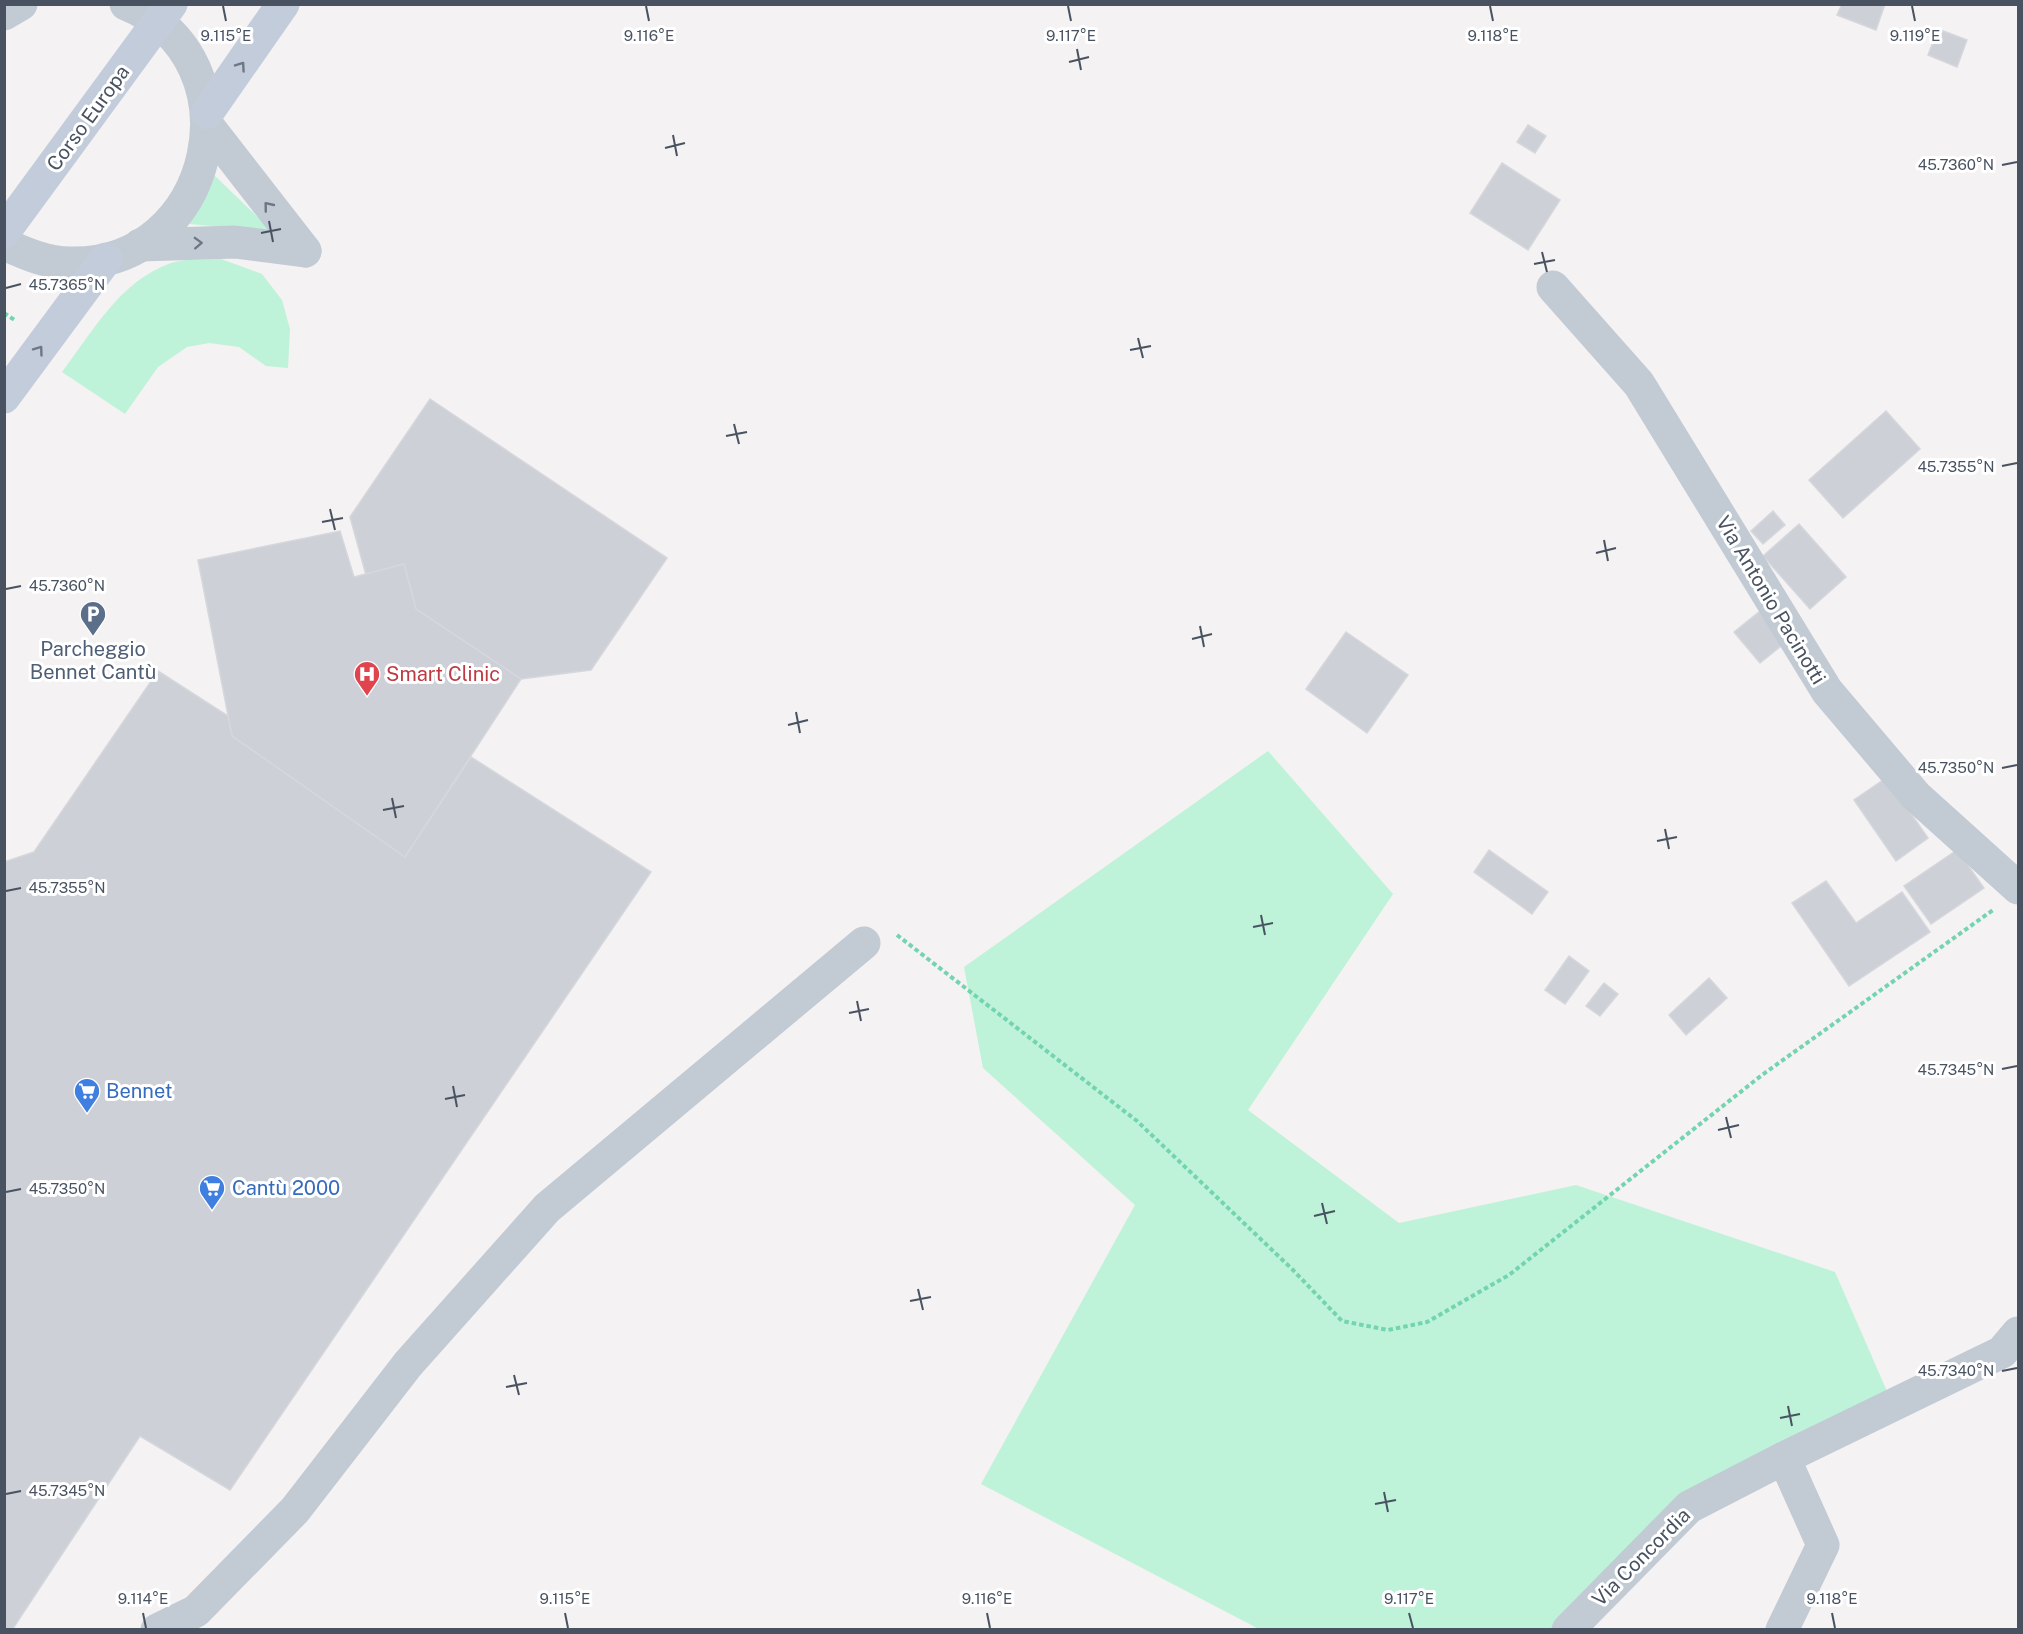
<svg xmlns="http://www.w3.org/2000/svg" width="2023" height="1634" font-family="'Public Sans',sans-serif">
	<rect width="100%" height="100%" fill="#f4f2f2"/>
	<g fill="#bef3d9">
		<polygon points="212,173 273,232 179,223"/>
		<path d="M221 259 262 274 282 300 290 329 288 368 266 366 239 347 209 343 187 347 158 367 125 414 62 372C93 331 120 281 171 263 186 258 206 260 221 259Z"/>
		<polygon points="1268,751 1393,894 1248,1110 1399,1223 1576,1185 1835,1272 1893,1405 1689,1507 1568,1629 1259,1629 981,1484 1135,1205 983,1068 964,967"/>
	</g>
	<g fill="#cdd0d6" stroke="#d5d7dd" stroke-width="1.5">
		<polygon points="1842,4 1885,4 1876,30 1837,15"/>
		<polygon points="1938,29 1967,40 1957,67 1928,55"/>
		<polygon points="1528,125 1546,136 1535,153 1517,142"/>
		<polygon points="1502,163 1560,200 1528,250 1470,213"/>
		<polygon points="430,399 667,558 591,670 521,679 416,609 404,564 366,575 350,517"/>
		<polygon points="1886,411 1920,449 1843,518 1809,480"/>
		<polygon points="1773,511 1785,525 1763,544 1751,531"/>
		<polygon points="1799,524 1846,577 1810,609 1763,556"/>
		<polygon points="340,531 354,577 404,564 416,609 521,679 405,857 232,736 198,560"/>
		<polygon points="1760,611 1786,642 1760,663 1734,632"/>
		<polygon points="1346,632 1408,675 1367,733 1306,689"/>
		<polygon points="158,671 228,716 232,736 405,857 471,757 651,872 230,1490 140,1436 12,1630 4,1630 4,862 34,852"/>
		<polygon points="1886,778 1928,838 1896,861 1854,800"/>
		<polygon points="1489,850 1548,892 1532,914 1474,872"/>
		<polygon points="1957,850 1984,888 1931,924 1904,886"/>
		<polygon points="1826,881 1856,923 1902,892 1930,932 1849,986 1792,903"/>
		<polygon points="1569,956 1589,971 1565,1004 1545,990"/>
		<polygon points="1709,978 1727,998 1686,1035 1669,1015"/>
		<polygon points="1604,983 1618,994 1600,1016 1586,1006"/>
	</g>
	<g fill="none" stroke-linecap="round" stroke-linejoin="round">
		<g stroke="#73d4af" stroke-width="4" stroke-dasharray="4.5 3" stroke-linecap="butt">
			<polyline points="4,313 16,321"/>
			<polyline points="897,935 1137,1121 1292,1269 1342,1321 1388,1330 1427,1322 1509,1275 1762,1075 1993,910"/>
		</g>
		<g stroke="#c2cad4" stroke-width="33">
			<polyline points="4,14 21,4"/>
			<polyline points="207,125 305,251"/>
			<path d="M4 244C26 254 47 263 70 263 215 267 261 60 126 4"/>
			<polyline points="140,245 235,242 305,251"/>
			<polyline points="1553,287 1639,384 1827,691 1916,796 2018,888"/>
			<polyline points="157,1630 196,1611 295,1510 408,1364 547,1208 864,943"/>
			<polyline points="1568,1630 1689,1507 1784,1458 2002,1352 2018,1333"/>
			<polyline points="1782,1630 1823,1545 1784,1458"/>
		</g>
		<g stroke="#c3ccdb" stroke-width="33">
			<polyline points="207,113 283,4"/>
			<polyline points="4,397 106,259"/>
		</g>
		<polyline stroke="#c3ccdb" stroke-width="33" points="4,232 171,4"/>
	</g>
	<defs><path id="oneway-chevron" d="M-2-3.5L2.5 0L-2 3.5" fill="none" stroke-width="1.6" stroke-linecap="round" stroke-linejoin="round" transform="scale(1.5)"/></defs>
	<g stroke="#6d7786">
		<use href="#oneway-chevron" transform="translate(241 66) rotate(-55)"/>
		<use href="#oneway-chevron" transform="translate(39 350) rotate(-54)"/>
	</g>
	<g stroke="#6d7684">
		<use href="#oneway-chevron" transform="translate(268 206) rotate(-129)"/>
		<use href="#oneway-chevron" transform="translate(198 243) rotate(-2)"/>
	</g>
	<path fill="none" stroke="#485261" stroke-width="2" d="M223 6 226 21M646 6 649 21M1068 6 1071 21M1490 6 1493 21M1912 6 1915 21M1077 49 1081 70M1069 62 1089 57M673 135 677 156M665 148 685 143M2002 165 2017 162M269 221 273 242M261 233 281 229M1542 252 1547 272M1534 264 1555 260M6 288 21 284M1138 338 1143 358M1130 350 1151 346M734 424 739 444M726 436 747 432M2002 466 2017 463M330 509 335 530M322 522 343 518M1604 540 1608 561M1596 553 1616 548M6 589 21 586M1200 626 1204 647M1192 639 1212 634M796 712 800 733M788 725 808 720M2002 768 2017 765M392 798 396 818M383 810 404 806M1665 829 1669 849M1657 841 1677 837M6 891 21 888M1261 915 1265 935M1253 927 1273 923M857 1001 861 1021M849 1013 869 1009M2002 1069 2017 1066M453 1086 457 1107M445 1099 465 1095M1726 1117 1731 1138M1718 1130 1739 1125M6 1192 21 1189M1322 1203 1327 1224M1314 1216 1335 1211M918 1289 923 1310M910 1301 931 1297M2002 1371 2017 1368M514 1375 519 1395M506 1387 527 1383M1788 1406 1792 1426M1780 1418 1800 1414M1384 1492 1388 1512M6 1494 21 1491M1375 1504 1396 1500M143 1613 146 1628M565 1613 568 1628M987 1613 990 1628M1409 1613 1413 1628M1832 1613 1835 1628"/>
	<defs>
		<g id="parking-pin" transform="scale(1.35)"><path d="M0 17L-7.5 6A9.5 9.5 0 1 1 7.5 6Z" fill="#5c6f8a" stroke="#fff"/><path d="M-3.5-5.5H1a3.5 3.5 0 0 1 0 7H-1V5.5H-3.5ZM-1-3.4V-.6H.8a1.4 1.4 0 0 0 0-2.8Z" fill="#fff"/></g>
		<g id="hospital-pin" transform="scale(1.35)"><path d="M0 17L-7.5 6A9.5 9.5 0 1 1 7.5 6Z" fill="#e0444e" stroke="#fff"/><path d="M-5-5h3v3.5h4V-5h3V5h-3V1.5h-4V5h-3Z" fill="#fff"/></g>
		<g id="supermarket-pin" transform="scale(1.35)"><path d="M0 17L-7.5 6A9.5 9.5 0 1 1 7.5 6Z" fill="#3f7fe0" stroke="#fff"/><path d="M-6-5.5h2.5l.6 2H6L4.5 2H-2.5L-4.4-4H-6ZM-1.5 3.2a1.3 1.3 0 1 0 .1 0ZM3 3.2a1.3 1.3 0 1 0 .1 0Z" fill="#fff"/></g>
	</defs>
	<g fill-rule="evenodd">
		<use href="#parking-pin" x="93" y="614"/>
		<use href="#hospital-pin" x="367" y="674"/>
		<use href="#supermarket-pin" x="87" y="1091"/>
		<use href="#supermarket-pin" x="212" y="1188"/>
	</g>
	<g text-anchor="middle" stroke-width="6" stroke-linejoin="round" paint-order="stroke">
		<g font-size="20" fill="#485261" stroke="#fff">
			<text transform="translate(88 118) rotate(-54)" y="7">Corso Europa</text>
			<text transform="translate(1771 600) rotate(59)" y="7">Via Antonio Pacinotti</text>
			<text transform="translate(1641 1557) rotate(-45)" y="7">Via Concordia</text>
		</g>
		<g font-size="20" fill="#4e5e75" stroke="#fff">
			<text x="93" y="656">Parcheggio<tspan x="93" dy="23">Bennet Cantù</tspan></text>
		</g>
		<g font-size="20" fill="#be3a42" stroke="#fff" text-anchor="start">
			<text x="386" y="681">Smart Clinic</text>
		</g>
		<g font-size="20" fill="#366cbe" stroke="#fff" text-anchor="start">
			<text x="106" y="1098">Bennet</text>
			<text x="232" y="1195">Cantù 2000</text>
		</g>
	</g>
	<g font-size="15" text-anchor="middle" fill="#485261" stroke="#fff" stroke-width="6" stroke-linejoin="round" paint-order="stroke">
		<text x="226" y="41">9.115°E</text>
		<text x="649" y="41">9.116°E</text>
		<text x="1071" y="41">9.117°E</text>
		<text x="1493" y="41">9.118°E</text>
		<text x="1915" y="41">9.119°E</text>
		<text x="1956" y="170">45.7360°N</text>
		<text x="67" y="290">45.7365°N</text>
		<text x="1956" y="472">45.7355°N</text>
		<text x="67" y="591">45.7360°N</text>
		<text x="1956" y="773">45.7350°N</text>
		<text x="67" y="893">45.7355°N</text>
		<text x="1956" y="1075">45.7345°N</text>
		<text x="67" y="1194">45.7350°N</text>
		<text x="1956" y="1376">45.7340°N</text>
		<text x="67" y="1496">45.7345°N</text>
		<text x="143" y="1604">9.114°E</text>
		<text x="565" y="1604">9.115°E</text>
		<text x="987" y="1604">9.116°E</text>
		<text x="1409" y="1604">9.117°E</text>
		<text x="1832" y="1604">9.118°E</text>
	</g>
	<rect width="2023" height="1634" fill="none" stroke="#485261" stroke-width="12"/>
</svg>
